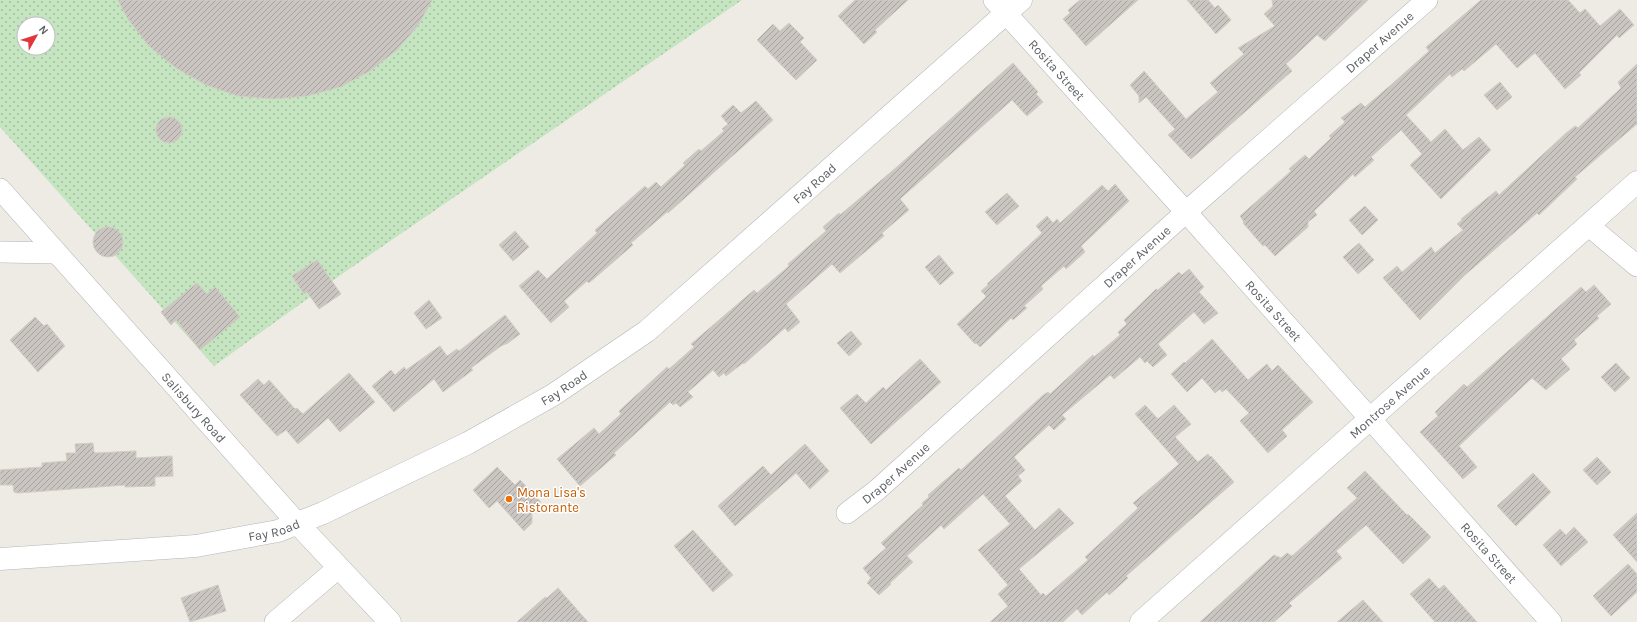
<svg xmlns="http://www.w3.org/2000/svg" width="1637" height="622" font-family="Karla,sans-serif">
	<defs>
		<pattern id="grass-dots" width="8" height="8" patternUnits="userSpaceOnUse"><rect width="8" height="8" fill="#c5e5c1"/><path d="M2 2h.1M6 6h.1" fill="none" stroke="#a3bda0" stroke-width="1.8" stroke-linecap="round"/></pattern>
		<pattern id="building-hatch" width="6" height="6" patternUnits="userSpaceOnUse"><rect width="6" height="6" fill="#cac5c1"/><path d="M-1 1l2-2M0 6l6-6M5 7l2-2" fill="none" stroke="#a7a3a0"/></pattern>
	</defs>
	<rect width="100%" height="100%" fill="#eeebe4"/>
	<path fill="url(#grass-dots)" fill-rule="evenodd" d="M0 0H742L345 272 214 366 0 127ZM24 24H48V48H24Z"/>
	<g fill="url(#building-hatch)" stroke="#d2ccc3">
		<polygon points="118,0 432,0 419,24 397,50 370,71 340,87 307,96 273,99 238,96 206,85 176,68 149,46 128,19"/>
		<polygon points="855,0 908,0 875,30 877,32 864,44 838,16"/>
		<polygon points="1080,0 1138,0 1086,46 1063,19 1070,13 1068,10"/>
		<polygon points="1187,0 1208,0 1215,8 1218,5 1231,20 1216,34"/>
		<polygon points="1272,0 1368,0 1325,41 1317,35 1286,64 1292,71 1191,159 1168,135 1175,129 1146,97 1139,103 1139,96 1130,85 1144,71 1186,119 1218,92 1210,83 1244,54 1238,48 1275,26 1264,14 1273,6"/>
		<polygon points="1481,0 1568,0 1580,13 1585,9 1600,26 1620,9 1634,25 1619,38 1617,35 1579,73 1581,75 1565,89 1535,53 1517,68 1496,44 1464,71 1462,69 1452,77 1450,74 1406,115 1431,142 1445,129 1463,150 1479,137 1491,150 1441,199 1410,165 1422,154 1401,130 1371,157 1374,160 1355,177 1353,174 1314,211 1317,215 1308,222 1308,227 1275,256 1265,245 1263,246 1243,223 1244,222 1240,216 1291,171 1289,169 1305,155 1309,159 1331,138 1329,136 1345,122 1341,118 1361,103 1365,107 1392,84 1429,51 1426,47"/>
		<polygon points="789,23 804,38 800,42 817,60 796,80 757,40 773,24 780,31"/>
		<polygon points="1013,63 1038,92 1036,94 1043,102 1027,116 1012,100 900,199 909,210 882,233 884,236 840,273 832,264 786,304 800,322 788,332 785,328 744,364 743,363 726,376 724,373 719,377 713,370 688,392 693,397 680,407 676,403 673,405 670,402 614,453 616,455 580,486 557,459 594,428 599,434 621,414 619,411 667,367 669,369 694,347 691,344 754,290 757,293 789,266 788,264 826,231 823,227 839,213 840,215 898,166"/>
		<polygon points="1637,64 1637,124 1575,177 1577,179 1539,215 1537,213 1465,275 1420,320 1383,278 1397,266 1402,272 1431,247 1435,253 1463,230 1457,224 1462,220 1461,219 1496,191 1499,195 1565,134 1575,126 1578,128 1621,88 1618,82"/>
		<polygon points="1500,82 1512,97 1497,110 1484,95"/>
		<polygon points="756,101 773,120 668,213 667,212 631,243 633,245 589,283 587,281 564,301 569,307 551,323 519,286 538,270 547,279 597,233 595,230 645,186 648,189 656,182 661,187 685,165 683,163 699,149 701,151 724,131 722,129 728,124 721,116 733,105 741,113"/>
		<circle cx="169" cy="130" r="13"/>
		<polygon points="1115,184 1129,201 1081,246 1085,252 1066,269 1064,266 1041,286 1043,289 1024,306 1027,308 1013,320 1011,318 980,347 976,343 975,344 957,324 985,298 986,296 981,291 988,285 987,284 1042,233 1036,226 1047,216 1053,223 1057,219 1060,223 1102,185 1108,191"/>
		<polygon points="1007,193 1019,206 997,225 985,212"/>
		<polygon points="1365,206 1378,220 1362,235 1349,220"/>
		<circle cx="108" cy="242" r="15"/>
		<polygon points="515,231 529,247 513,261 499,245"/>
		<polygon points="1359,243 1374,260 1358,274 1343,257"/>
		<polygon points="939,255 954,273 940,285 925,267"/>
		<polygon points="317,260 341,294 319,309 307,292 304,294 292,276"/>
		<polygon points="1189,269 1204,287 1199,292 1218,313 1204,324 1194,312 1158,344 1167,355 1153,367 1147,361 1145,363 1140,357 1114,379 1110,375 1062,415 1066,419 1054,430 1049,425 1014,457 1025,470 1018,476 1022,481 1005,496 1035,530 1059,508 1074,523 1019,569 1041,595 1043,593 1046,596 1088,560 1085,557 1135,511 1138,508 1133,503 1179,464 1135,414 1145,405 1158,419 1174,405 1191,424 1175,437 1198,462 1208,454 1210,457 1211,456 1234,482 1126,576 1128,578 1109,595 1107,592 1082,615 1077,609 1063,622 990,622 1008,606 998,594 1008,585 978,550 1010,524 983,494 944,529 941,525 907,556 913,562 890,583 891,584 879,595 867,583 871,578 863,568 886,548 881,543 923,505 922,503 929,497 928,495 959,468 961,470 1042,396 1048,392 1050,394 1085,362 1093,355 1094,357 1120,335 1118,332 1127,324 1124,320 1156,289 1158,290 1179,272 1182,275"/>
		<polygon points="197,283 207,294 215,287 240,317 200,350 176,320 171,325 161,312"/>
		<polygon points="1594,285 1611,304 1597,316 1599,318 1574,340 1577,344 1561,359 1570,369 1546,390 1532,378 1459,446 1477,467 1463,479 1420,432 1438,416 1435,412 1464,384 1467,387 1581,287 1586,292"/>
		<polygon points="429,300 442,318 426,329 414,313"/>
		<polygon points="505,315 520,334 508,343 501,346 471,368 473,370 443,392 434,379 394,412 372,386 391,370 395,375 404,367 406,370 440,346 447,356 457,349 459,351"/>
		<polygon points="35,317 44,326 47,324 65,346 38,372 10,340"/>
		<polygon points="851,331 862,344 849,356 837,343"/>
		<polygon points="1212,339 1248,380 1267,364 1272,371 1278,365 1313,402 1282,430 1287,436 1268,453 1240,421 1249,413 1226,389 1222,392 1220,389 1215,393 1202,378 1187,392 1171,374 1184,362 1185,363"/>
		<polygon points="920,359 941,382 871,444 840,408 857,394 866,403 883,387 886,390"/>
		<polygon points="1616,363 1630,378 1615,392 1601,377"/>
		<polygon points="349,373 375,402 340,432 328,418 298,444 286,430 277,436 240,395 258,379 264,385 269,380 295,409 297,408 303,414"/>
		<polygon points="93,443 94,452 96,453 136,451 136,458 172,456 173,476 155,477 155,486 125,487 125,485 18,493 14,492 13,485 0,485 0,470 42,467 42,463 67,461 66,453 76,453 75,444"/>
		<polygon points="805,444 829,471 810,489 796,473 735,526 718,506 763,466 771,475"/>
		<polygon points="1597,457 1611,472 1597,485 1583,470"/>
		<polygon points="497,467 515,485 520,480 541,502 532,510 532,523 524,531 497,501 489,508 473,490"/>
		<polygon points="1365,471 1407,515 1408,514 1431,537 1403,564 1366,525 1336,551 1342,558 1289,603 1292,606 1274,622 1200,622 1274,555 1281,558 1287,553 1292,556 1357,498 1347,488"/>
		<polygon points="1533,473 1551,492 1516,526 1497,506"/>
		<polygon points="1637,513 1637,562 1613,535"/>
		<polygon points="1574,527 1588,542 1561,566 1543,545 1560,529 1566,535"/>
		<polygon points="693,530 733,575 713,592 674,546"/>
		<polygon points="1628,564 1637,574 1637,592 1611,616 1593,596"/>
		<polygon points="1429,578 1439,589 1444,585 1477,622 1435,622 1410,594"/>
		<polygon points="218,585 226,611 190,622 181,598"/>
		<polygon points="558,588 588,622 517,622 545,597 547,598"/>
		<polygon points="1363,600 1383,622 1337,622"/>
	</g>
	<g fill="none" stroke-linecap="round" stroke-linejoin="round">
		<g stroke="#b1b5b9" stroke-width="22">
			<g id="minor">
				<path id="s1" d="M994 0 1186 212 1551 622"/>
				<path id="s2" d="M0 189 298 524"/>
				<polyline points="1588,225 1637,266"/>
				<polyline points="0,252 57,253"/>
				<path id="s3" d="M847 513 877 490 1186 212 1427 0"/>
				<polyline points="275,622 338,568"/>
			</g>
		</g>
		<g stroke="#b1b5b9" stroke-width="23">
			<g id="tertiary">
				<polyline points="298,524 390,622"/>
				<path id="s4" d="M0 559 196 546 278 531 323 513 468 443 553 395 647 331 1021 0"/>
				<path id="s5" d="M1141 622 1637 182"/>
			</g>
		</g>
		<use href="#minor" stroke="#fff" stroke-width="21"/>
		<use href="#tertiary" stroke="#fff" stroke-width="22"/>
	</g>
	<circle fill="#e8710a" stroke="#fff" stroke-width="1.5" cx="509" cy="499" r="4"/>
	<g text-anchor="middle" stroke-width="3" stroke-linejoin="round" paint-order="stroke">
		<g font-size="13" fill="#5c6064" stroke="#fff">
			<text dy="5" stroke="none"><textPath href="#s3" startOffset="711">Draper Avenue</textPath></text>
			<text dy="5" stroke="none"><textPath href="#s1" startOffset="94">Rosita Street</textPath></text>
			<text dy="5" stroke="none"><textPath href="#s4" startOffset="924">Fay Road</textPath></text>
			<text dy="5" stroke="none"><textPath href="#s3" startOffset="387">Draper Avenue</textPath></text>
			<text dy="5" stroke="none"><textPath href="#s1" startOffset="418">Rosita Street</textPath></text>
			<text dy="5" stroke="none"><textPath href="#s4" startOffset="600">Fay Road</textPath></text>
			<text dy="5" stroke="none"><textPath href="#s5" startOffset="332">Montrose Avenue</textPath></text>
			<text dy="5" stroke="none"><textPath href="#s2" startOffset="292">Salisbury Road</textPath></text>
			<text dy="5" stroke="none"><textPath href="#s3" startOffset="63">Draper Avenue</textPath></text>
			<text dy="5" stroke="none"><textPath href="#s4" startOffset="276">Fay Road</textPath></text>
			<text dy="5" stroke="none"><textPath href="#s1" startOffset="742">Rosita Street</textPath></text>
		</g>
		<g font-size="13" fill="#c56008" stroke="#fff" text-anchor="start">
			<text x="517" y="497">Mona Lisa's<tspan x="517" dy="15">Ristorante</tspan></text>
		</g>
	</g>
	<g transform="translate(36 36) rotate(51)"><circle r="19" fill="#ffffff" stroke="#bebfc1"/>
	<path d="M0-3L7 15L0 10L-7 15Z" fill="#e23638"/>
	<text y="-6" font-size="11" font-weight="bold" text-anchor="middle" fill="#5c6064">N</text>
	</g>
</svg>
